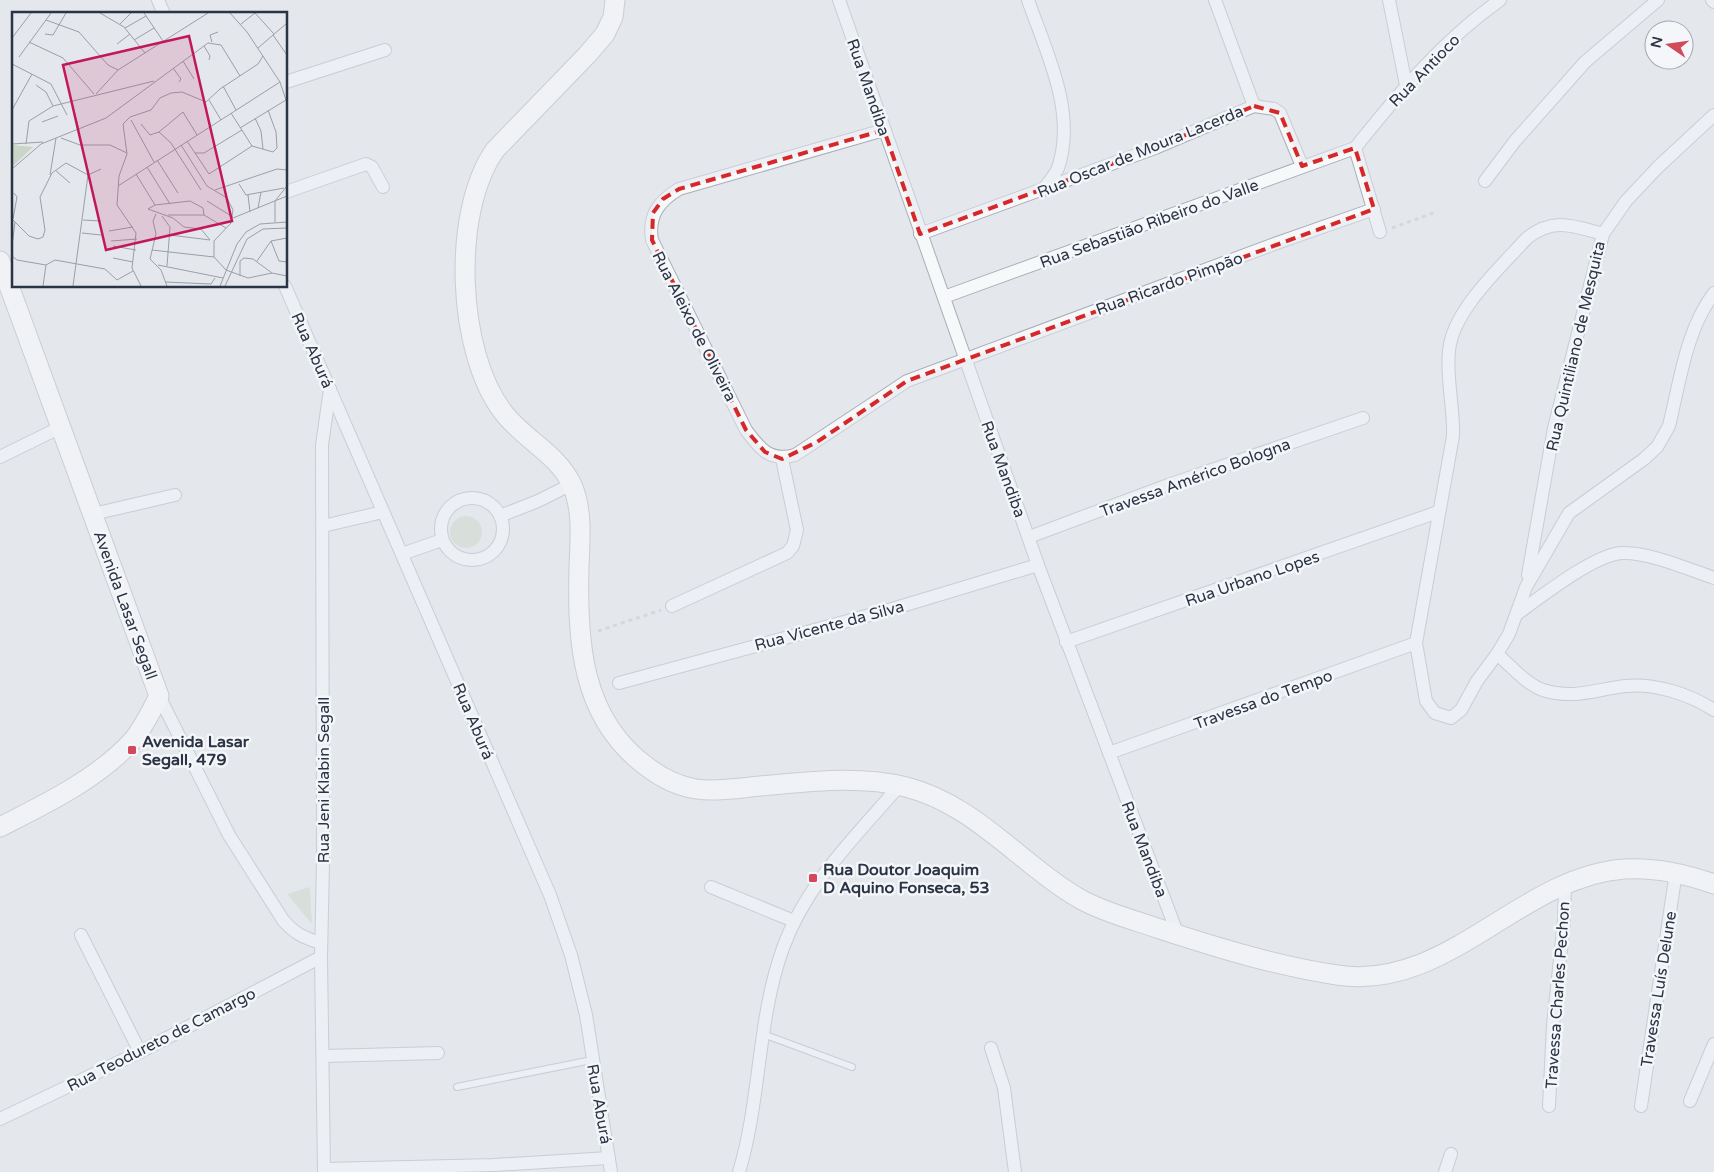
<svg xmlns="http://www.w3.org/2000/svg" width="1714" height="1172" font-family="'Varela Round',sans-serif">
	<rect width="100%" height="100%" fill="#e4e7ec"/>
	<g fill="#c9d6c5">
		<circle cx="466" cy="532" r="16"/>
		<polygon points="310,887 310,888 312,924 287,894"/>
	</g>
	<g fill="none" stroke-linecap="round" stroke-linejoin="round">
		<g stroke="#a9aeb7" stroke-width="8">
			<g id="lane">
				<polyline points="763,1034 852,1067"/>
				<polyline points="457,1087 592,1060"/>
			</g>
		</g>
		<g stroke="#a9aeb7" stroke-width="14">
			<g id="street">
				<polyline points="158,0 164,14"/>
				<polyline points="839,0 1038,565 1178,935"/>
				<path d="M1028 0C1046 52 1077 112 1058 168 1055 175 1048 183 1043 190"/>
				<polyline points="1389,0 1406,85"/>
				<polyline points="1712,0 1714,2"/>
				<polyline points="286,82 385,50"/>
				<polyline points="1254,106 1274,109 1280,113 1302,166"/>
				<path d="M884 130 679 189C659 201 648 215 652 240L746 430C760 449 770 462 795 455L907 381 1277 243 1374 209"/>
				<path d="M1355 148C1399 93 1442 41 1500 0"/>
				<polyline points="1355,148 1380,232"/>
				<polyline points="1485,181 1515,141 1585,62 1658,0"/>
				<polyline points="286,192 366,164 372,167 383,187"/>
				<polyline points="920,234 1155,148 1254,106 1215,0"/>
				<path d="M1603 234C1573 226 1554 217 1527 238 1501 267 1452 311 1449 351 1446 379 1454 407 1453 436L1416 643 1426 701 1435 713 1451 718 1461 710 1477 681 1497 654 1509 634 1526 587 1569 513 1644 459 1657 447 1669 426C1680 381 1686 330 1714 293"/>
				<polyline points="285,286 550,895 571,955 586,1015 611,1172"/>
				<polyline points="944,297 1355,148"/>
				<polyline points="0,457 59,428"/>
				<circle cx="472" cy="529" r="31"/>
				<polyline points="93,514 175,495"/>
				<polyline points="500,516 538,501 572,484"/>
				<polyline points="323,526 383,512"/>
				<polyline points="1029,537 1168,485 1363,418"/>
				<polyline points="402,554 442,540"/>
				<polyline points="1528,575 1554,428 1603,234 1626,201 1658,167 1714,115"/>
				<polyline points="672,606 787,553 793,546 797,530 782,459"/>
				<path d="M1517 614C1539 598 1595 554 1622 553 1649 552 1688 569 1714 578"/>
				<polyline points="1066,642 1438,512"/>
				<path d="M1497 654C1511 666 1526 684 1543 690 1574 700 1596 689 1626 686 1655 683 1689 694 1714 710"/>
				<polyline points="619,683 892,609 1038,565"/>
				<path d="M159 696 229 835 283 920C295 934 304 938 321 943"/>
				<polyline points="1109,753 1416,643"/>
				<polyline points="711,887 794,921"/>
				<polyline points="81,935 140,1052"/>
				<polyline points="991,1048 1004,1088 1015,1172"/>
				<polyline points="324,1056 438,1053"/>
				<polyline points="1690,1101 1714,1044"/>
				<polyline points="1549,1106 1553,1025 1564,921 1565,885"/>
				<polyline points="1641,1106 1676,872"/>
				<polyline points="0,1119 140,1052 321,957"/>
				<polyline points="324,1169 494,1165 609,1158"/>
				<polyline points="324,1172 321,957 323,862 322,445 330,389"/>
				<path d="M739 1172C761 1099 757 1020 783 948 806 884 856 836 900 785"/>
				<polyline points="1445,1172 1451,1154"/>
			</g>
		</g>
		<g stroke="#a9aeb7" stroke-width="21">
			<g id="secondary">
				<path d="M615 0 613 17 605 34 587 55 495 150C451 213 457 352 503 412 523 439 558 454 572 485 583 509 580 541 579 567 577 641 581 718 646 766 660 777 678 786 696 789 716 792 739 788 760 786 807 782 859 775 906 787 975 804 1022 866 1082 900 1106 913 1134 920 1160 929 1218 948 1277 966 1337 975 1447 992 1519 877 1624 869 1654 867 1686 874 1714 884"/>
				<path d="M0 261 159 696C152 710 144 726 134 739 98 779 47 803 0 827"/>
			</g>
		</g>
		<g stroke="#c2c5cb" stroke-width="3" stroke-dasharray="4 4" stroke-linecap="butt">
			<polyline points="1392,228 1436,212"/>
			<polyline points="598,631 661,610"/>
		</g>
		<use href="#lane" stroke="#f7f8fa" stroke-width="6"/>
		<use href="#street" stroke="#f7f8fa" stroke-width="12"/>
		<use href="#secondary" stroke="#fff" stroke-width="19"/>
	</g>
	<path d="M0 0H1714V1172H0ZM1254 106 1280 113 1302 166 1355 148 1374 209 907 381 817 442 782 459 765 452 746 430 652 240 653 213 663 199 679 189 884 130 920 234 1155 148Z" fill="#e4e7ec" fill-opacity=".55" fill-rule="evenodd"/>
	<path fill="none" stroke="#d62828" stroke-width="4" stroke-dasharray="10 6" stroke-linejoin="round" d="M1254 106 1280 113 1302 166 1355 148 1374 209 907 381 817 442 782 459 765 452 746 430 652 240 653 213 663 199 679 189 884 130 920 234 1155 148Z"/>
	<g fill="#d1495b" stroke="#f4f6f9" stroke-width="2">
		<rect x="127" y="745" width="10" height="10" rx="2.5"/>
		<rect x="808" y="873" width="10" height="10" rx="2.5"/>
	</g>
	<g text-anchor="middle" stroke-width="5" stroke-linejoin="round" paint-order="stroke">
		<g font-size="16" fill="#2b3445" stroke="#f4f6f9">
			<text transform="translate(1424 70) rotate(-46)" y="6">Rua Antioco</text>
			<text transform="translate(869 87) rotate(71)" y="6">Rua Mandiba</text>
			<text transform="translate(1140 151) rotate(-22)" y="6">Rua Oscar de Moura Lacerda</text>
			<text transform="translate(1149 223) rotate(-20)" y="6">Rua Sebastião Ribeiro do Valle</text>
			<text transform="translate(1169 283) rotate(-20)" y="6">Rua Ricardo Pimpão</text>
			<text transform="translate(695 326) rotate(63)" y="6">Rua Aleixo de Oliveira</text>
			<text transform="translate(1575 346) rotate(-77)" y="6">Rua Quintiliano de Mesquita</text>
			<text transform="translate(313 350) rotate(66)" y="6">Rua Aburá</text>
			<text transform="translate(1004 469) rotate(70)" y="6">Rua Mandiba</text>
			<text transform="translate(1195 477) rotate(-20)" y="6">Travessa Américo Bologna</text>
			<text transform="translate(1252 578) rotate(-19)" y="6">Rua Urbano Lopes</text>
			<text transform="translate(126 605) rotate(70)" y="6">Avenida Lasar Segall</text>
			<text transform="translate(829 625) rotate(-15)" y="6">Rua Vicente da Silva</text>
			<text transform="translate(1263 699) rotate(-20)" y="6">Travessa do Tempo</text>
			<text transform="translate(474 721) rotate(67)" y="6">Rua Aburá</text>
			<text transform="translate(323 780) rotate(-90)" y="6">Rua Jeni Klabin Segall</text>
			<text transform="translate(1145 849) rotate(69)" y="6">Rua Mandiba</text>
			<text transform="translate(1658 989) rotate(-81)" y="6">Travessa Luís Delune</text>
			<text transform="translate(1557 995) rotate(-86)" y="6">Travessa Charles Pechon</text>
			<text transform="translate(161 1039) rotate(-27)" y="6">Rua Teodureto de Camargo</text>
			<text transform="translate(600 1104) rotate(80)" y="6">Rua Aburá</text>
		</g>
		<g font-size="16" font-weight="bold" fill="#2b3445" stroke="#f4f6f9" text-anchor="start">
			<text x="142" y="747">Avenida Lasar<tspan x="142" dy="18">Segall, 479</tspan></text>
			<text x="823" y="875">Rua Doutor Joaquim<tspan x="823" dy="18">D Aquino Fonseca, 53</tspan></text>
		</g>
	</g>
	<g transform="translate(12 12)">
		<rect width="275" height="275" fill="#e4e7ec"/>
		<path d="M0 133 21 135 0 155Z" fill="#c9d6c5"/>
		<path fill="none" stroke="#9a9fa9" stroke-width="1" d="M88 1 112 15 133 41M132 1 151 29M218 1 235 20 268 70 275 91M34 8 67 20 96 53 106 58M108 12 119 1M229 12 243 1 262 22M113 16 134 4M33 22 41 23 54 1M261 23 275 43M0 26 19 1M122 28 142 16M17 30 51 46 82 82M200 30 198 23 206 20M105 32 118 22M192 34 198 44 197 48M246 36 275 11M7 45 39 1M171 49 182 67M0 52 39 72 55 103M161 56 169 67 167 70M24 73 34 80 41 94M211 74 224 98M84 82 106 58 196 1M59 88 67 118M197 88 209 108M0 98 20 62M219 101 240 134M243 106 249 119 251 137M119 108 142 150M30 110 46 104M129 112 138 123 147 120M228 116 274 88M147 120 159 131 189 178M147 120 171 100 185 123M49 126 68 133H98L115 141M175 129 197 162 240 134M0 132 31 130M14 132 17 109 41 94 142 69M169 133 195 174M240 134 261 140 265 136 264 120 256 98M183 141H192L230 118M145 148 166 181M135 155 158 192M0 157 29 132 94 106 196 31 209 33 228 64M43 158 58 171M124 162 143 193M38 163 44 126M227 172 234 183 272 176M106 174 268 70M195 174 215 186 221 198 219 211 202 229V245M203 178 265 157 275 158M236 183 238 200M195 189 221 205M246 196 249 180M144 202 141 209 144 222 138 247 149 258 155 274M156 203H192L214 216M192 203 191 196 178 189 143 193 136 197 161 206 172 215 189 217 198 228M150 204 158 215 155 254M221 206 275 184M0 207 17 224 26 227 31 225 33 218 28 185 40 161 54 151 76 163 89 157M1 207 5 185 2 181M71 208 89 209M263 210V189L275 174M97 219 121 215M70 221 89 223M158 223 198 228M275 226 259 229 267 249 275 250M99 229 125 227M0 234 3 210M101 234 124 238M140 238 202 245 214 258 236 266 260 261 275 264M0 244 5 248 34 253M101 246 121 250M245 249 259 229M146 253 211 266M228 264V249L232 246 241 247 260 261M153 270 199 272 203 266M31 274 34 253 43 248 93 257 105 268 121 259M61 274 76 163M129 274 120 256 124 221 105 193 107 164 115 142 111 112 118 105 139 98 148 86 159 81 170 80 194 90 208 77 246 52 251 44M208 274 225 232 234 220 248 212 275 210M213 274 235 227 251 217 275 216"/>
		<path fill="#c2185b" fill-opacity="0.15" stroke="#c2185b" stroke-width="2.5" d="M177 24 220 209 94 238 51 53Z"/>
		<rect width="275" height="275" fill="none" stroke="#2b3445" stroke-width="2.5"/>
	</g>
	<g transform="translate(1669 45) rotate(283)"><circle r="24" fill="#f4f6f9" stroke="#a4a8b1"/>
	<path d="M0-4L9 19L0 12L-9 19Z" fill="#d1495b"/>
	<text y="-8" font-size="14" font-weight="bold" text-anchor="middle" fill="#2b3445">N</text>
	</g>
</svg>
